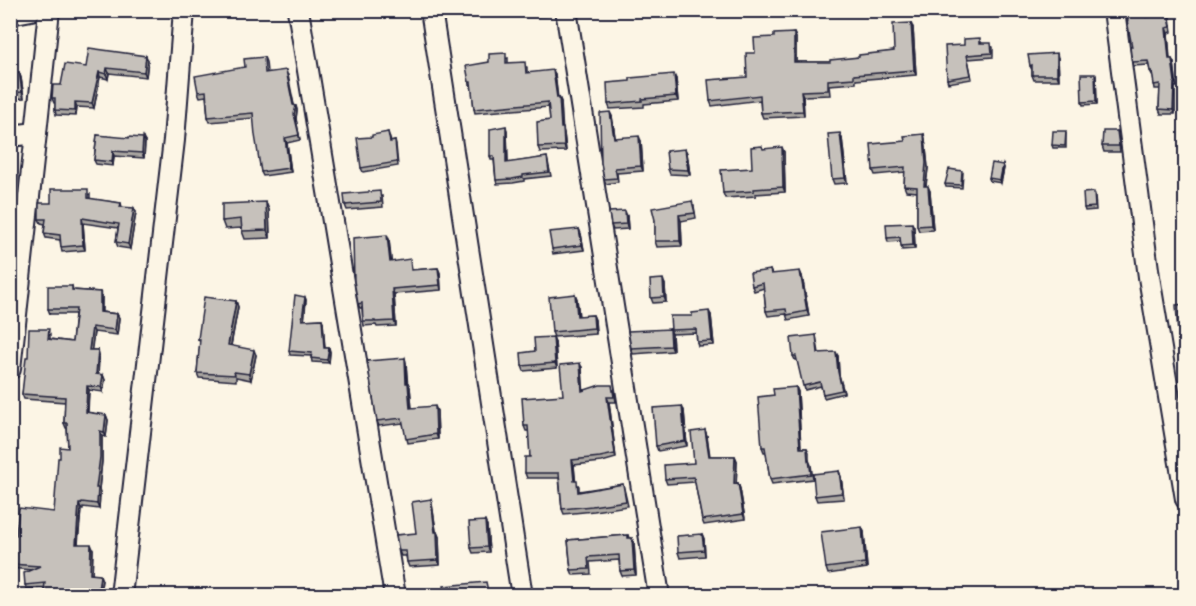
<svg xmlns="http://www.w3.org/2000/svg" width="1196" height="606" font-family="'Gochi Hand',sans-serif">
	<rect width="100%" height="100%" fill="#fcf5e5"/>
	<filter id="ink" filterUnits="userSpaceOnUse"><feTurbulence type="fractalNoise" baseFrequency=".0167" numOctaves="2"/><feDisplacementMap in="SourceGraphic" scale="12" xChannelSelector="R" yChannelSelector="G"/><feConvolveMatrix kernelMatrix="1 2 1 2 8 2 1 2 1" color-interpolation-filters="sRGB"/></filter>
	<g filter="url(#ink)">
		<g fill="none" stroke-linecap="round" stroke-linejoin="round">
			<g stroke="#22223b" stroke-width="24">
				<g id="minor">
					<polyline points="298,10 395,596"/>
					<polyline points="431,10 522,596"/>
					<polyline points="566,10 659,596"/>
					<polyline points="1114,10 1149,277 1186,499"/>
					<polyline points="10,14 31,10"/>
					<polyline points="10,136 36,133 49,10"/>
					<polyline points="10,369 36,133"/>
					<polyline points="121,596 174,140 184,10"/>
				</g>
			</g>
			<use href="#minor" stroke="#fcf5e5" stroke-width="20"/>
		</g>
		<g fill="#aaa6a1" stroke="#22223b" stroke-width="1.5">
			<polygon points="89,10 109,10 108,17 90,14"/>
			<polygon points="221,10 236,10 236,16 223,17"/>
			<polygon points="331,10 351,10 351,12 332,14"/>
			<polygon points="523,10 546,10 546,16 525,17"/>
			<polygon points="1147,17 1170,17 1172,32 1168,33 1170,59 1172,59 1174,63 1177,87 1175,87 1175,114 1161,114 1159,109 1160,89 1155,89 1153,76 1150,71 1149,65 1133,66 1132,62 1132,47"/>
			<polygon points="913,28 916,75 856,80 856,83 829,85 830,95 803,96 804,116 763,118 761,113 760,100 712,106 710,101 747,77 755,53 774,37 794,33 796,38 796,62 830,62 894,51"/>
			<polygon points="981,42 981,43 993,47 993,57 968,59 972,79 948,83 947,79 964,45"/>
			<polygon points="264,57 266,62 267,72 288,75 294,105 296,106 297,110 296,119 300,140 287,143 291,172 263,176 261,172 254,118 210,122 208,117 206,96 200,97 198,92"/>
			<polygon points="508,58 508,63 527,67 527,73 555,74 558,98 559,97 561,102 562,128 564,133 566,151 540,152 538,147 550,120 549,107 475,113 474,109 472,87 471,87 469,82 489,62"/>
			<polygon points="1058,58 1059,80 1034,80 1032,75 1032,70 1030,66"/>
			<polygon points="148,60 146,77 109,73 108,79 100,77 94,108 77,107 76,116 56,115 55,110 55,103 54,103 52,98 61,85 86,67"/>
			<polygon points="19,72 21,78 24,98 10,99 10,74"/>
			<polygon points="1096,76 1097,104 1083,105 1082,102"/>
			<polygon points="676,79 678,101 644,104 644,107 610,109 608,104"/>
			<polygon points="612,116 615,138 641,141 643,171 617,173 618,182 606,184 604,179"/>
			<polygon points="507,131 508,163 547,157 551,176 524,179 524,181 513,183 497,184 496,180 494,160 491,160 490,156"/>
			<polygon points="1117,131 1118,136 1120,152 1104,152 1102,146"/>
			<polygon points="388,132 391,142 395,141 396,145 398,166 363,172 361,168 372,137"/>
			<polygon points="924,134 925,139 928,168 926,186 930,191 933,230 919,231 917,226 917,192 906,191 904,186 905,172 875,175 873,170"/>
			<polygon points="1066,134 1066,148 1053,148 1052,145"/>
			<polygon points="97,135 145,142 144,158 114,156 113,166 96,164 94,160"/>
			<polygon points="842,138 847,183 834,184 832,179"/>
			<polygon points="685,149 687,153 690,175 670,174 668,169"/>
			<polygon points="763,149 784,152 785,192 755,194 756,196 725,198 723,193 752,168"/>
			<polygon points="1003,165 1004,168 1001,183 990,181 989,178"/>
			<polygon points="963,173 962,188 946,187 945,184"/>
			<polygon points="90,194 90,199 121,203 122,207 136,212 130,249 118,247 116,242 118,228 83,223 85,250 62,252 61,247 60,240 46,238 44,233 45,224 41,223 39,219 51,203"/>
			<polygon points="1095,195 1096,210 1085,211 1084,208"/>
			<polygon points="382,196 383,207 347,210 345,205"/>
			<polygon points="694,206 696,218 681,221 682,246 657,247 655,241 655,220"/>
			<polygon points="269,210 270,238 245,239 242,231 242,228 225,229 222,221"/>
			<polygon points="627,216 628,229 613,230 611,225"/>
			<polygon points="914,227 915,249 902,250 901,241 888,242 887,238"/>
			<polygon points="579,229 581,234 584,250 553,254 552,249"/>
			<polygon points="389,240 391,262 411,264 412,270 438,268 440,273 441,290 394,294 396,326 377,327 376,325 364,326 363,321 362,308 360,308 358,304"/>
			<polygon points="770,270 772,274 802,276 809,316 788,320 786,314 768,316 766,311 764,288 754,291 752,286"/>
			<polygon points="665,285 666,302 653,303 651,298"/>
			<polygon points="72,286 73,290 100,292 102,296 102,312 117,314 119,318 117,335 94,332 91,350 98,350 99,355 98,374 103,375 105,380 103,392 89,390 88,413 106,415 108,420 106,437 102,436 102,461 99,489 100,493 99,509 83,507 83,509 81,509 78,544 93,549 92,574 102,580 100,596 86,594 86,596 52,596 45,594 44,588 27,589 25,585 31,570 10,568 10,534 16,535 54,512 60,458 68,448 67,428 66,428 64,423 65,402 24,399 22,394 28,357 50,334 50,339 72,342 75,314 50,314 48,309"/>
			<polygon points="575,294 577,299 579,316 593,315 595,320 596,334 554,337 552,332"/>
			<polygon points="305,297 306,300 304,320 322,319 323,322 325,348 329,348 330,352 329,363 312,362 311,356 290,355 289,351"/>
			<polygon points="236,301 238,307 231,346 256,355 251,380 236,377 236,381 199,378 197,373 200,342 198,339"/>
			<polygon points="711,315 714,345 698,346 697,342 696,333 672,334 673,351 633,354 631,348 670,329 692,316"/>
			<polygon points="816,335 819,353 838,356 839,375 844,393 824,398 821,386 805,390 797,359 795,360 793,356"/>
			<polygon points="553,337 555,342 557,368 524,371 522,366 535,351"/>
			<polygon points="405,358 406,363 407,383 408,383 410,387 412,408 437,411 438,439 408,443 403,423 379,426 377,421"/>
			<polygon points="582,368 583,390 614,390 616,402 609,402 616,458 602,462 574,465 575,481 579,486 579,491 623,484 628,506 594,511 564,514 562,509 559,478 527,478 525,473 530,457 529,431 526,431 524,426 563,395"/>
			<polygon points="796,387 798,392 801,448 807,448 809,452 809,460 811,465 813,479 772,484 770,479 766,452 764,452 762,447 774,395"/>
			<polygon points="684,411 687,446 658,451 656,446"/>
			<polygon points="705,430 707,436 710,456 735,456 737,461 736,484 738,483 740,489 745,519 704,525 702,520 695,482 667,484 665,479 694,463"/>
			<polygon points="839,471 841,477 844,499 817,501 815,496"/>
			<polygon points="431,499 432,504 436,532 437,532 439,537 440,565 409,567 407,562 406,556 401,556 399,551 416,533"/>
			<polygon points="487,526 489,552 473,553 471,548"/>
			<polygon points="864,532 867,568 828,574 826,568"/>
			<polygon points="702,534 704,539 705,556 680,558 678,552"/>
			<polygon points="628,535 629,538 632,538 634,543 636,575 622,576 620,571 619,560 590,562 591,574 573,575 571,570 568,540"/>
		</g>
		<g fill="#8b8783" stroke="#22223b" stroke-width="1.5">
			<polygon points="911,23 913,28 916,75 914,70"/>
			<polygon points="1166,28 1168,33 1170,64 1169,59"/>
			<polygon points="794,33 796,38 796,67 794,62"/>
			<polygon points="1057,53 1058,58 1059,80 1057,75"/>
			<polygon points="146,56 148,60 146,77 144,72"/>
			<polygon points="1172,59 1174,63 1177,87 1175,82"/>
			<polygon points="107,68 109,73 108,79 106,74"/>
			<polygon points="286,70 295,110 296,106 297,110 296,119 300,140 294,114"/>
			<polygon points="553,70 555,74 558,102 557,98"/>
			<polygon points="19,72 21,78 24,98 22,92"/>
			<polygon points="99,72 100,77 94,108 92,103"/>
			<polygon points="674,74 676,79 678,101 676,96"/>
			<polygon points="1095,74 1096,76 1097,104 1096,101"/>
			<polygon points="1174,83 1175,87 1175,114 1173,110"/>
			<polygon points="801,91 803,96 804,116 803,111"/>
			<polygon points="559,97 561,102 563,133 561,128"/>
			<polygon points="75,102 77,107 76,116 75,111"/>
			<polygon points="610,112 612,116 616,143 614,138"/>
			<polygon points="506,126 507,131 508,167 506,163"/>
			<polygon points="563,128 564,133 566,151 564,146"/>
			<polygon points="840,133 842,138 847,183 845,178"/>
			<polygon points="924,134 925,139 928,168 925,191 924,186"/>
			<polygon points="639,136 641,141 643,171 641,166"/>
			<polygon points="143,138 145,142 144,158 142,153"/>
			<polygon points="285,138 287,143 291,172 289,168"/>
			<polygon points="782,147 784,152 785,192 783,187"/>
			<polygon points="685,149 687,153 690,175 688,170"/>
			<polygon points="113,151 114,156 113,166 112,162"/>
			<polygon points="1003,165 1004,168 1001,183 1000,180"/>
			<polygon points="928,186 930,191 933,230 931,225"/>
			<polygon points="12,199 14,204 12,216 10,211"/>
			<polygon points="266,202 269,210 270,238 267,230"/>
			<polygon points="134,208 136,212 130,249 128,244"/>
			<polygon points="625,211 627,216 628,229 626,224"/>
			<polygon points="679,215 681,221 682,246 680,241"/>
			<polygon points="82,218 83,223 85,250 83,245"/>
			<polygon points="912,223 914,227 915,249 913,245"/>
			<polygon points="579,229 581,234 584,250 582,245"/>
			<polygon points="387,235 389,240 392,267 390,262"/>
			<polygon points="438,268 440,273 441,290 440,285"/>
			<polygon points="800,271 802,276 809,316 807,311"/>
			<polygon points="663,279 665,285 666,302 664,297"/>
			<polygon points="392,289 394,294 396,326 394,321"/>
			<polygon points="100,292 102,296 101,317 100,312"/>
			<polygon points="575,294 577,299 579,322 577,316"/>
			<polygon points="305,297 306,300 304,324 302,320"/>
			<polygon points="236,301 238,307 230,350 228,345"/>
			<polygon points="709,311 711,315 714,345 712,341"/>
			<polygon points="117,314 119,318 117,335 115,330"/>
			<polygon points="593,315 595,320 596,334 594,328"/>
			<polygon points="322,319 323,322 325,352 324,348"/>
			<polygon points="92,327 94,332 91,355 89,350"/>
			<polygon points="670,329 672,334 673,351 671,346"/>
			<polygon points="553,337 555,342 557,368 555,363"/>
			<polygon points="329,348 330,352 329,363 327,360"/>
			<polygon points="98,350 99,355 98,379 96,374"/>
			<polygon points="254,350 256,355 251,380 249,374"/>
			<polygon points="836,352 838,356 839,375 844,393 838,372"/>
			<polygon points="405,358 406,363 408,388 406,383"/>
			<polygon points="580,363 582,368 584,396 582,391"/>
			<polygon points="103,375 105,380 103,392 101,387"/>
			<polygon points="408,383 410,387 412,413 410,408"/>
			<polygon points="87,386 89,390 87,417 86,412"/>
			<polygon points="796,387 798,392 801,453 800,448"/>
			<polygon points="607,397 609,402 616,458 615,454"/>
			<polygon points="435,406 437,411 438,439 436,434"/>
			<polygon points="682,406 684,411 687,446 685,441"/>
			<polygon points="106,415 108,420 106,437 104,432"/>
			<polygon points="705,430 707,436 710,461 709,456"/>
			<polygon points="100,431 102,436 102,461 99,489 100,493 99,509 97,504 96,488"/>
			<polygon points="735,456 737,461 736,490 734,484"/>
			<polygon points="572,460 574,465 576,486 574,481"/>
			<polygon points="839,471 841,477 844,499 842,493"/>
			<polygon points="738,483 740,489 745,519 743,514"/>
			<polygon points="431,499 432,504 437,537 435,532"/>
			<polygon points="79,504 81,509 77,549 76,544"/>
			<polygon points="485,521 487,526 489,552 487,547"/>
			<polygon points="862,527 864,532 867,568 865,563"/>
			<polygon points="437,532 439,537 440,565 438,560"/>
			<polygon points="702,534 704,539 705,556 704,550"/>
			<polygon points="632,538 634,543 636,575 634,570"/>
			<polygon points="91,544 93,549 92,578 90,574"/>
			<polygon points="100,575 102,580 99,596 98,591"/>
		</g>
		<g fill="#c6c1bb" stroke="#22223b" stroke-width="1.5">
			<polygon points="221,10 235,10 235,14 222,15"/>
			<polygon points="1128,10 1145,10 1146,17 1168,13 1171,27 1166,28 1169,59 1172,59 1175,82 1174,83 1173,110 1159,109 1160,84 1154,85 1152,71 1150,71 1148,61 1132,62 1130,47 1132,47 1127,20 1128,20"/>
			<polygon points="911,23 914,70 854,75 854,78 828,80 828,90 801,91 803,111 761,113 760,95 710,101 708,80 747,77 746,53 755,53 754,38 774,37 774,34 794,33 794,62 830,62 830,60 859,57 859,55 894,51 893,24"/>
			<polygon points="980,38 980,43 991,43 992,53 967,55 971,75 947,79 945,46 964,45 964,39"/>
			<polygon points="89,48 146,56 144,72 107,68 106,74 99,72 92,103 75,102 75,111 55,110 55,98 52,98 53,85 61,85 65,64 86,67"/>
			<polygon points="506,53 506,63 525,62 526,73 553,70 557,98 559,97 561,128 563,128 564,146 538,147 537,122 550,120 548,102 474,109 471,82 469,82 466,66 489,62 489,54"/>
			<polygon points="1057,53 1057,75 1032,75 1032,65 1030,66 1028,55"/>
			<polygon points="264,57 265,73 286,70 293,105 296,106 294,114 299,135 285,138 289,168 261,172 255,135 253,113 208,117 206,91 198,92 195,76 245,67 244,59"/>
			<polygon points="19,72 22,92 10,93 10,74"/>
			<polygon points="674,74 676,96 642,99 642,101 608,104 607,83 630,81 630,78"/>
			<polygon points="1081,74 1095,74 1096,101 1082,102"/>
			<polygon points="610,112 614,138 639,136 641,166 615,168 617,178 604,179 601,163 600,113"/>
			<polygon points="506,126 506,163 547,157 549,172 523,175 523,177 512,179 496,180 494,156 490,156 490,129"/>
			<polygon points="1053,131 1066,131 1065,146 1052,145"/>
			<polygon points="1103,131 1117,131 1119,146 1102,146"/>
			<polygon points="388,132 390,142 395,141 397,162 361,168 357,138 372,137 372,135"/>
			<polygon points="840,133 845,178 832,179 828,134"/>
			<polygon points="924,134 926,163 924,186 928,186 931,225 917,226 917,187 904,186 905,167 873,170 871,144 905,141 904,136"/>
			<polygon points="97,135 129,138 129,137 143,138 142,153 113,151 112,162 94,160"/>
			<polygon points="762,146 763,149 782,147 783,187 754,189 754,191 723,193 721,170 752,168 751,147"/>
			<polygon points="685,149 688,170 668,169 666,151"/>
			<polygon points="992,163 1003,165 1000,180 989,178"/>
			<polygon points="949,169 962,171 961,185 945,184"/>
			<polygon points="51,189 88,189 88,198 121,203 120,207 134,208 128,244 116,242 119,224 82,218 83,245 61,247 60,235 44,233 46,219 39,219 39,203 51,203"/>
			<polygon points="380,191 381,202 345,205 344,194"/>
			<polygon points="1094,192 1095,207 1084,208 1083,193"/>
			<polygon points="692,201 695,213 679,215 680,241 655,241 655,220 652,208"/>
			<polygon points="266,202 267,230 242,231 241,219 222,221 222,204"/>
			<polygon points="625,211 626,224 611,225 609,212"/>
			<polygon points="912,223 913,245 901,246 900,237 887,238 886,224"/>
			<polygon points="579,229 582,245 552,249 549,232"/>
			<polygon points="387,235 390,262 410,259 411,270 438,268 440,285 392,289 394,321 375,322 375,321 363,321 362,303 358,304 354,281 353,238"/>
			<polygon points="770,270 771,274 800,271 807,311 787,315 786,309 766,311 763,283 752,286 750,273"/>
			<polygon points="663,279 664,297 651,298 650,280"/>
			<polygon points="48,286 72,286 72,290 100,292 100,312 117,314 115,330 92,327 89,350 98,350 96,374 103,375 101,387 87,386 86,412 106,415 104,432 100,431 100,457 96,488 98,488 97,504 82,502 81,504 79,504 76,544 91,544 90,574 100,575 98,591 84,590 83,596 78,596 44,590 45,583 25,585 24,573 40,566 10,564 10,534 16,535 19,508 54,512 58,458 60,458 60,447 68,448 67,423 64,423 65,397 22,394 26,357 28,357 29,329 49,329 48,339 72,342 76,309 48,309"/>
			<polygon points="575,294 577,316 593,315 594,328 552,332 549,297"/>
			<polygon points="295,295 305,297 302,320 322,319 324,348 329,348 327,360 311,358 312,353 289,351"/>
			<polygon points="204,297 236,301 228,345 254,350 249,374 234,372 235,375 197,373 200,339 198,339"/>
			<polygon points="1185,304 1185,388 1181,346 1179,346 1176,305"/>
			<polygon points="709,311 712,341 697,342 696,329 671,330 670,316 692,316 692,313"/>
			<polygon points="670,329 671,346 631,348 628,331"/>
			<polygon points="816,335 818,353 836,352 838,372 842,390 823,394 820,382 803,386 796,356 793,356 791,338"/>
			<polygon points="553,337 555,363 522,366 521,353 535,351 534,338"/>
			<polygon points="405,358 406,383 408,383 410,408 435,406 436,434 406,439 402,418 377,421 367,361"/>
			<polygon points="580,363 582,391 600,385 612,385 614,397 607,397 615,454 600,457 572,460 574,481 577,481 578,492 623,484 626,501 592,506 562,509 559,473 525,473 525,457 530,457 528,426 524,426 522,398 563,395 560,365"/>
			<polygon points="796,387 800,448 807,448 808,461 809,460 811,474 770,479 765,447 762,447 758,397 774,395 773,389"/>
			<polygon points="682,406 685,441 656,446 653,408"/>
			<polygon points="705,430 709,456 735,456 734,484 738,483 743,514 702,520 694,477 665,479 664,465 694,463 691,432"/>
			<polygon points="839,471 842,493 815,496 813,474"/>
			<polygon points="431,499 435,532 437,532 438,560 407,562 406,551 399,551 396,535 416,533 412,502"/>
			<polygon points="485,521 487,547 471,548 469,522"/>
			<polygon points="862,527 865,563 826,568 821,532"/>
			<polygon points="702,534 704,550 678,552 677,536"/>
			<polygon points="628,535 628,538 632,538 634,570 620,571 619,555 588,557 589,569 571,570 568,540"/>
			<polygon points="486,582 489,596 445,596 444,586"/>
		</g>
	</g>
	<rect width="1196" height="606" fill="none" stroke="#fcf5e5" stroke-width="36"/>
	<rect x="18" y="18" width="1160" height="570" fill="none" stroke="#22223b" stroke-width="2" filter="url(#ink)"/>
</svg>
